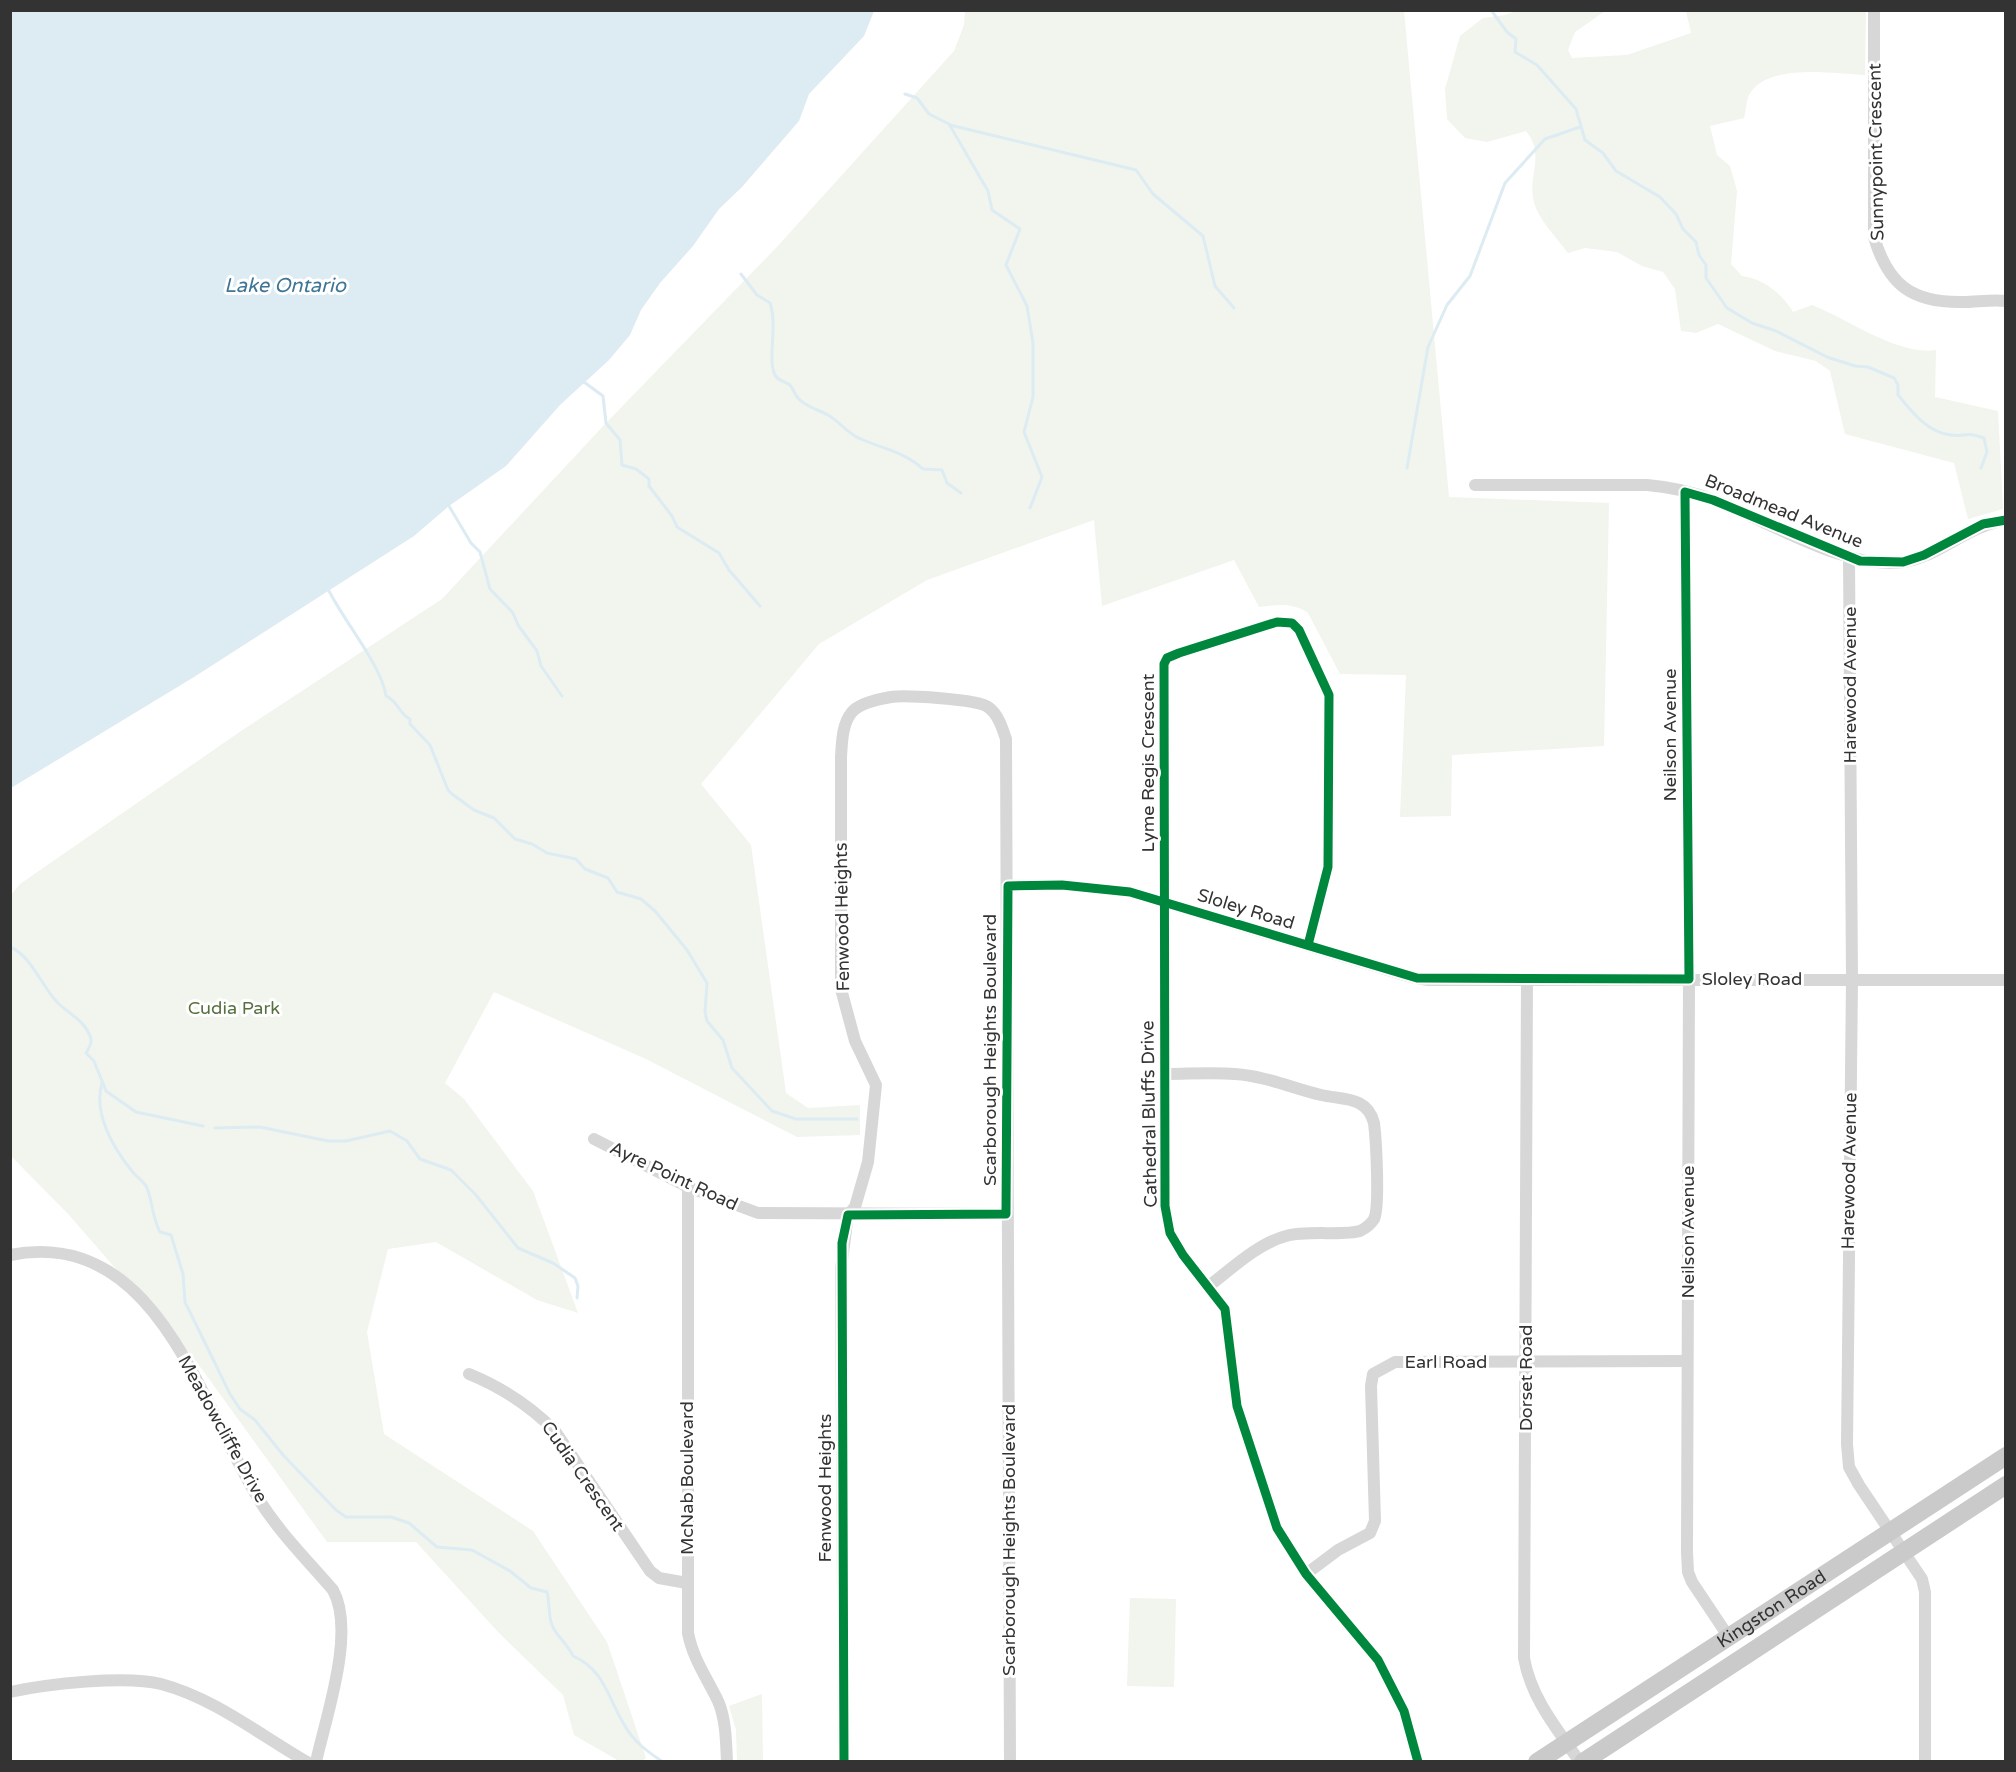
<svg xmlns="http://www.w3.org/2000/svg" width="2016" height="1772" font-family="'Varela Round',sans-serif">
	<rect width="100%" height="100%" fill="#fff"/>
	<g fill="#f1f5ed">
		<path d="M965 11H1404L1449 497 1609 503 1604 746 1452 755 1451 816 1400 817 1406 675 1340 674 1308 613C1292 602 1277 605 1259 607L1234 560 1102 606 1094 520 927 580 819 644 701 784 751 845 786 1093 808 1108 860 1105V1135L797 1137 646 1059 494 992 445 1083 464 1099 533 1191 578 1313 537 1300 436 1242 388 1249 367 1332 384 1434 533 1531 607 1642 646 1758 642 1761H619L574 1735 563 1695 499 1633 416 1542H327L196 1361 69 1215 11 1156V895L20 884 241 731 442 599 606 423 776 248 954 51 964 25Z"/>
		<path d="M1516 11H1605L1575 32 1568 50 1572 58 1627 55 1691 33 1686 11H1866L1865 75C1834 74 1767 62 1749 95 1746 101 1746 111 1744 118L1710 126 1717 155 1730 166 1737 191 1731 264 1742 276C1764 279 1781 293 1793 312L1812 305C1848 319 1898 356 1936 350L1935 397 1998 411 2003 509 1968 519 1954 463 1845 434 1830 371 1816 361 1775 351 1718 324 1696 333 1681 331 1675 289 1663 272 1642 266 1617 252 1585 248 1568 253C1557 238 1538 219 1534 202 1527 175 1546 156 1526 131L1487 142 1465 138 1447 119 1445 89 1460 36 1483 18 1505 15Z"/>
		<polygon points="1130,1598 1176,1599 1174,1687 1127,1686"/>
		<polygon points="762,1694 763,1761 737,1761 736,1730 729,1706"/>
	</g>
	<polygon fill="#ddebf3" points="11,10 874,10 874,11 864,36 809,94 799,121 742,187 719,209 693,246 660,283 641,310 630,335 609,360 560,405 506,466 449,506 414,536 194,677 11,788"/>
	<g fill="none" stroke-linecap="round" stroke-linejoin="round">
		<g stroke="#ddebf3" stroke-width="3">
			<path d="M1491 10 1507 32 1516 39 1515 52 1537 65 1576 109 1585 140 1603 153 1616 171 1660 197 1676 214 1683 229 1696 242 1699 255 1706 265V278L1727 308 1752 323 1776 331 1827 357 1855 366 1868 367 1894 378 1898 385V395C1911 411 1928 433 1951 435 1967 437 1966 431 1984 438L1987 452 1981 468"/>
			<polyline points="905,94 917,98 929,114 949,124 988,191 992,210 1020,229 1006,265 1027,306 1033,343 1033,397 1024,432 1042,477 1030,508"/>
			<polyline points="950,125 1136,170 1153,194 1203,236 1215,286 1234,308"/>
			<path d="M741 274 757 295 770 303C778 327 767 359 775 375 778 381 785 381 790 385 794 390 795 396 800 400 809 408 819 410 828 415 840 422 848 434 861 439 883 449 905 452 923 469L942 470 947 483 961 493"/>
			<polyline points="584,382 603,396 606,423 620,440 622,465 636,469 649,479 649,486 672,516 677,527 719,553 729,570 760,606"/>
			<polyline points="1407,468 1428,347 1447,305 1470,276 1505,183 1545,139 1580,127"/>
			<polyline points="449,506 471,543 480,552 490,589 513,613 518,625 537,651 541,666 562,696"/>
			<path d="M328 589C343 620 382 666 386 696 398 701 399 714 410 719V724L430 745 448 790 452 794 474 810 494 818 515 839 532 844 547 853 576 859 585 869 608 878 617 892 641 899 655 911 687 950 707 983 705 1012 707 1021 723 1040 732 1068 772 1111 796 1119H857"/>
			<path d="M10 947C31 955 43 989 58 1003 69 1014 84 1020 90 1036 93 1042 89 1048 86 1053L94 1061 106 1091 136 1112 203 1126"/>
			<path d="M102 1083C93 1113 113 1148 132 1171 136 1177 144 1181 147 1188 153 1203 152 1217 160 1232L171 1235 183 1274 185 1302 230 1394 240 1409 255 1420 283 1455 336 1510 346 1517H391L409 1523 437 1547 472 1550 510 1571 531 1588 547 1592C550 1603 548 1615 552 1625 556 1636 568 1644 573 1656 605 1670 608 1699 625 1726 634 1742 648 1752 663 1762"/>
			<polyline points="215,1128 260,1127 328,1141 346,1141 390,1131 407,1141 420,1159 451,1170 476,1195 518,1248 553,1263 575,1278 578,1286 577,1298"/>
		</g>
		<g stroke="#d7d7d7" stroke-width="12">
			<path d="M1874 10V237C1888 285 1912 303 1963 302 1977 302 1992 299 2006 301"/>
			<path d="M1475 485H1647C1670 487 1693 492 1714 500 1769 521 1846 571 1904 562 1940 556 1967 526 2006 520"/>
			<polyline points="1685,492 1689,979 1687,1552 1688,1572 1692,1582 1728,1636"/>
			<polyline points="1849,558 1852,979 1847,1444 1849,1467 1859,1485 1922,1579 1925,1592 1925,1762"/>
			<polyline points="1008,886 1062,885 1130,892 1411,977 1428,980 2006,980"/>
			<polyline points="1308,945 1328,867 1329,695 1299,630 1292,623 1277,622 1179,653 1167,658 1164,664 1165,1206 1170,1233 1183,1255 1225,1309 1237,1406 1277,1528 1306,1574 1378,1660 1404,1711 1418,1762"/>
			<path d="M1527 978 1524 1658C1531 1698 1557 1729 1580 1762"/>
			<path d="M1165 1074C1188 1074 1212 1072 1235 1074 1265 1076 1292 1088 1321 1095 1343 1100 1367 1096 1374 1123 1376 1139 1380 1207 1374 1219 1371 1224 1364 1229 1360 1231 1344 1236 1307 1230 1286 1236 1259 1243 1231 1269 1209 1286"/>
			<polyline points="594,1139 688,1187 758,1213 1006,1214"/>
			<path d="M688 1187V1633C693 1659 707 1678 718 1701 726 1719 726 1742 727 1762"/>
			<path d="M10 1255C156 1226 200 1404 258 1498 278 1531 308 1561 333 1590 356 1632 326 1716 316 1762"/>
			<path d="M469 1374C501 1387 531 1407 555 1431L650 1571 659 1578 687 1583"/>
			<polyline points="1306,1574 1338,1550 1370,1533 1375,1521 1371,1386 1373,1374 1395,1362 1687,1361"/>
			<path d="M10 1692C47 1684 126 1675 161 1684 214 1698 260 1735 307 1762"/>
			<path d="M844 1762 841 1268 848 1215 855 1207 868 1162 876 1085 855 1041 841 989V757C842 742 842 724 852 712 860 703 879 699 891 697 904 695 978 699 988 707 998 714 1002 727 1006 739L1010 1762"/>
		</g>
		<g stroke="#cacaca" stroke-width="18">
			<path id="s1" d="M1537 1762 2006 1456"/>
			<polyline points="1583,1762 2006,1485"/>
		</g>
		<g stroke="#fff" stroke-width="13">
			<g id="cycleway">
				<polyline points="1308,945 1328,867 1329,695 1299,630 1292,623 1277,622 1179,653 1167,658 1164,664 1165,1206 1170,1233 1183,1255 1225,1309 1237,1406 1277,1528 1306,1574 1378,1660 1404,1711 1418,1762"/>
				<polyline points="844,1762 842,1243 848,1215 1006,1214 1008,886 1062,885 1130,892 1417,978 1689,979 1685,492 1713,500 1860,561 1903,562 1924,555 1983,524 2006,520"/>
			</g>
		</g>
		<use href="#cycleway" stroke="#00873e" stroke-width="9"/>
	</g>
	<g text-anchor="middle" stroke-width="6" stroke-linejoin="round" paint-order="stroke">
		<g font-size="18" fill="#333" stroke="#fff">
			<text transform="translate(1876 152) rotate(-91)" y="6">Sunnypoint Crescent</text>
			<text transform="translate(1784 511) rotate(22)" y="6">Broadmead Avenue</text>
			<text transform="translate(1850 685) rotate(-90)" y="6">Harewood Avenue</text>
			<text transform="translate(1670 735) rotate(-90)" y="6">Neilson Avenue</text>
			<text transform="translate(1148 763) rotate(-90)" y="6">Lyme Regis Crescent</text>
			<text transform="translate(1246 909) rotate(17)" y="6">Sloley Road</text>
			<text transform="translate(842 917) rotate(-91)" y="6">Fenwood Heights</text>
			<text x="1752" y="985">Sloley Road</text>
			<text transform="translate(990 1050) rotate(-90)" y="6">Scarborough Heights Boulevard</text>
			<text transform="translate(1149 1114) rotate(-91)" y="6">Cathedral Bluffs Drive</text>
			<text transform="translate(1849 1171) rotate(-89)" y="6">Harewood Avenue</text>
			<text transform="translate(674 1176) rotate(25)" y="6">Ayre Point Road</text>
			<text transform="translate(1688 1232) rotate(-90)" y="6">Neilson Avenue</text>
			<text x="1446" y="1368">Earl Road</text>
			<text transform="translate(1526 1378) rotate(-90)" y="6">Dorset Road</text>
			<text transform="translate(223 1429) rotate(61)" y="6">Meadowcliffe Drive</text>
			<text transform="translate(583 1476) rotate(55)" y="6">Cudia Crescent</text>
			<text transform="translate(687 1478) rotate(-90)" y="6">McNab Boulevard</text>
			<text transform="translate(825 1488) rotate(-90)" y="6">Fenwood Heights</text>
			<text transform="translate(1009 1540) rotate(-90)" y="6">Scarborough Heights Boulevard</text>
			<text dy="6" stroke="none"><textPath href="#s1" startOffset="280">Kingston Road</textPath></text>
		</g>
		<g font-size="18" fill="#56703f" stroke="#fff">
			<text x="234" y="1014">Cudia Park</text>
		</g>
		<g font-size="20" font-style="italic" fill="#3f7597" stroke="#fff">
			<text x="285" y="292">Lake Ontario</text>
		</g>
	</g>
	<rect width="2016" height="1772" fill="none" stroke="#333333" stroke-width="24"/>
</svg>
